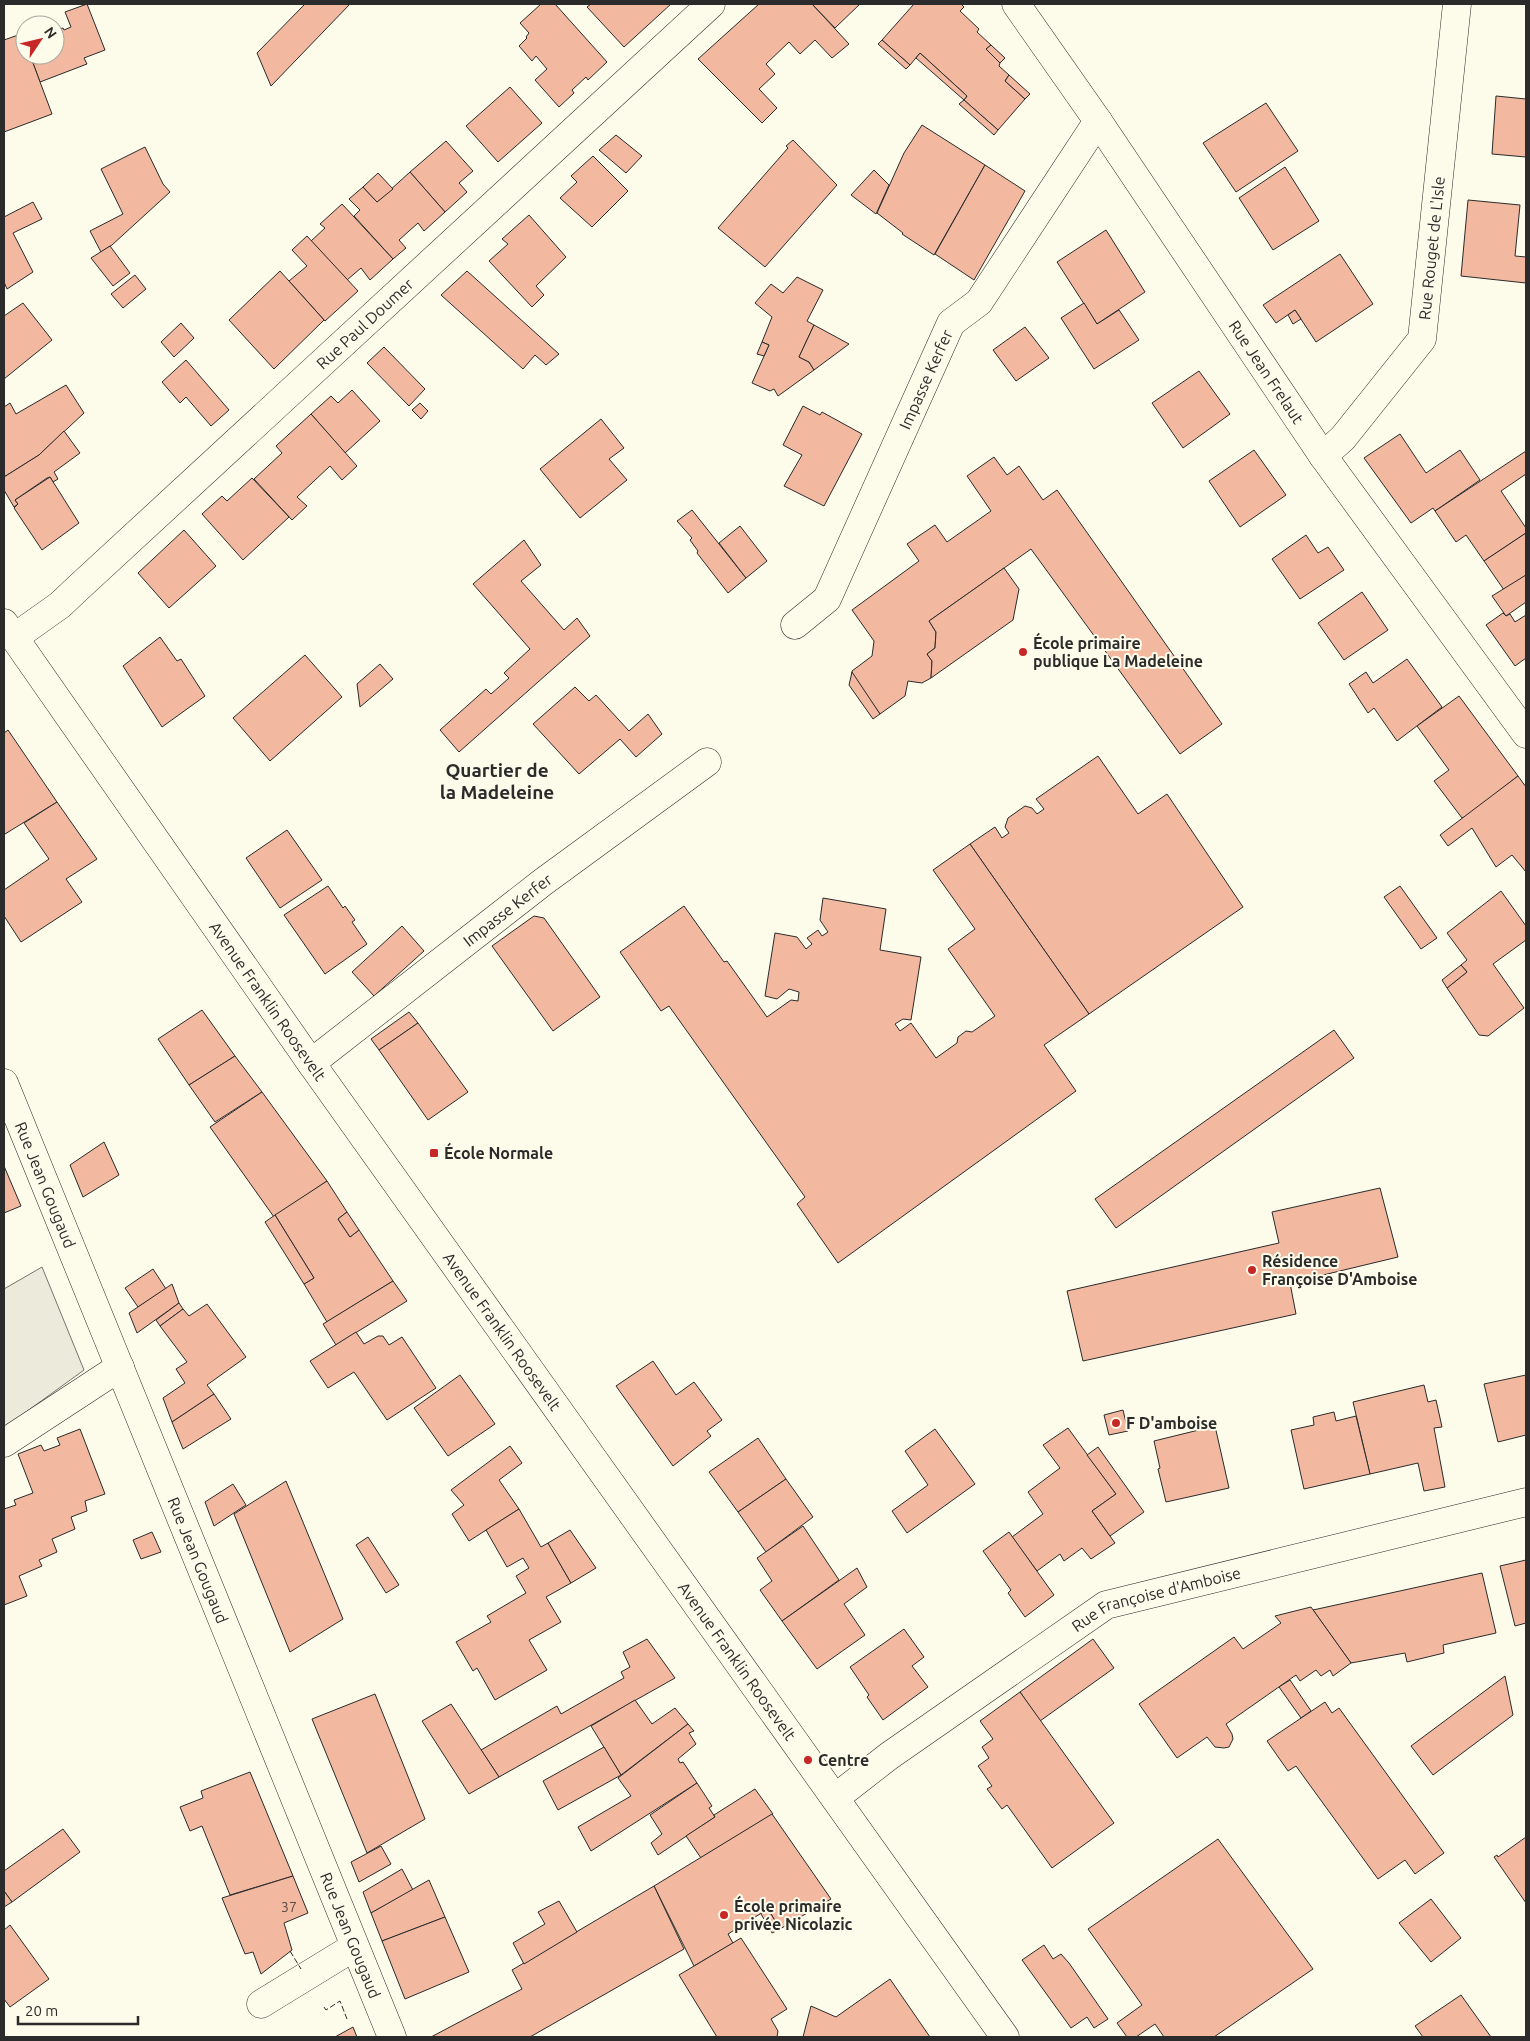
<svg xmlns="http://www.w3.org/2000/svg" width="1530" height="2041" font-family="Ubuntu,sans-serif">
	<rect width="100%" height="100%" fill="#fdfbea"/>
	<polygon fill="#eceadb" stroke="#74746e" points="42,1267 84,1370 4,1428 4,1289"/>
	<g fill="#f2b8a0" stroke="#2b2b2b">
		<polygon points="87,4 105,50 84,58 87,64 40,82 30,55 55,55 55,30 63,28 64,30 71,27 65,12"/>
		<polygon points="305,4 350,4 271,86 257,53"/>
		<polygon points="541,4 555,4 607,62 588,80 586,77 572,90 574,93 559,107 535,80 547,69 536,56 532,61 519,46 527,38 526,37 529,33 520,23"/>
		<polygon points="591,4 671,4 624,47 587,7"/>
		<polygon points="759,4 812,4 849,44 832,58 815,40 800,54 789,42 766,64 775,74 759,89 777,108 762,123 698,59"/>
		<polygon points="812,4 860,4 835,28"/>
		<polygon points="914,4 961,4 964,7 960,11 979,29 977,32 991,45 986,49 1000,63 999,66 1009,75 1005,81 1025,99 998,130 964,100 967,96 920,53 910,65 882,40"/>
		<polygon points="21,34 25,43 25,55 30,55 52,114 4,132 4,40"/>
		<polygon points="882,40 910,65 906,69 878,44"/>
		<polygon points="991,45 1005,58 1000,63 986,49"/>
		<polygon points="920,53 967,96 964,100 916,58"/>
		<polygon points="1009,75 1030,94 1025,99 1005,81"/>
		<polygon points="510,87 542,123 498,162 466,126"/>
		<polygon points="1496,96 1526,99 1526,157 1492,154"/>
		<polygon points="964,100 998,130 994,135 959,104"/>
		<polygon points="1266,103 1298,151 1236,192 1203,143"/>
		<polygon points="922,125 985,165 934,255 902,234 903,233 877,213 904,153"/>
		<polygon points="616,135 642,156 626,173 599,150"/>
		<polygon points="793,140 837,185 765,267 718,228 788,148 786,146"/>
		<polygon points="446,141 473,171 459,183 467,192 445,212 410,172"/>
		<polygon points="145,147 163,184 170,192 112,245 101,252 90,231 123,214 101,169"/>
		<polygon points="593,156 628,191 592,227 560,198 577,182 571,176"/>
		<polygon points="985,165 1025,191 974,280 935,254"/>
		<polygon points="1285,167 1319,221 1273,250 1239,198"/>
		<polygon points="874,170 889,185 876,214 851,195"/>
		<polygon points="410,172 445,212 424,231 418,223 399,240 406,248 393,259 354,216 360,210 349,199 363,187 377,202"/>
		<polygon points="378,173 393,189 377,202 363,187"/>
		<polygon points="1468,200 1520,205 1515,256 1526,257 1526,283 1461,276"/>
		<polygon points="33,202 42,219 13,233 33,272 7,289 4,282 4,217"/>
		<polygon points="342,204 393,259 370,280 361,268 347,280 311,241 325,228 320,224"/>
		<polygon points="529,215 566,257 536,286 544,295 532,307 489,261 508,244 502,239"/>
		<polygon points="1106,230 1145,292 1097,324 1057,262"/>
		<polygon points="307,236 358,291 325,321 289,281 307,266 292,250"/>
		<polygon points="110,246 130,273 113,286 91,258"/>
		<polygon points="1340,254 1373,304 1316,342 1295,310 1276,323 1263,305"/>
		<polygon points="280,271 324,320 274,369 229,320"/>
		<polygon points="467,271 559,354 546,365 535,355 523,369 441,295"/>
		<polygon points="135,275 146,289 123,308 111,294"/>
		<polygon points="797,277 823,290 807,321 814,325 799,357 809,362 814,370 778,396 774,389 770,391 752,383 769,345 762,342 772,317 755,303 771,284 783,293"/>
		<polygon points="23,303 52,340 4,379 4,316"/>
		<polygon points="1084,303 1097,324 1119,310 1139,340 1094,369 1061,318"/>
		<polygon points="1295,310 1301,319 1293,324 1288,315"/>
		<polygon points="181,323 194,338 174,357 161,342"/>
		<polygon points="814,325 849,344 814,370 809,362 799,357"/>
		<polygon points="1025,327 1049,358 1016,381 993,350"/>
		<polygon points="762,342 769,345 764,356 757,354"/>
		<polygon points="384,347 425,389 409,406 367,363"/>
		<polygon points="186,360 229,410 211,426 186,397 180,403 162,382"/>
		<polygon points="1199,371 1230,414 1183,448 1152,403"/>
		<polygon points="66,385 84,413 39,455 4,477 4,407 10,403 16,414"/>
		<polygon points="352,390 380,421 345,453 311,414 331,396 338,403"/>
		<polygon points="420,403 428,411 421,419 412,410"/>
		<polygon points="803,406 820,415 822,412 862,434 824,506 784,486 802,455 783,445"/>
		<polygon points="311,414 357,466 342,480 330,466 297,497 307,506 292,520 254,479 282,453 276,446"/>
		<polygon points="601,419 624,448 609,459 627,480 580,518 540,469"/>
		<polygon points="64,431 80,453 54,472 58,479 53,482 50,477 47,478 15,500 18,504 14,507 4,490 4,477 39,455"/>
		<polygon points="1400,434 1426,473 1460,450 1480,480 1435,511 1433,508 1411,523 1364,458"/>
		<polygon points="1254,450 1286,495 1240,527 1209,481"/>
		<polygon points="1526,451 1526,474 1501,491 1526,528 1526,533 1484,561 1466,535 1456,542 1435,511"/>
		<polygon points="994,457 1007,475 1019,466 1043,500 1057,490 1222,724 1180,754 1031,549 929,621 936,632 935,648 927,654 932,661 931,678 922,683 908,681 905,696 880,714 852,675 852,671 872,656 874,641 852,610 919,561 907,544 935,525 947,542 991,511 967,476"/>
		<polygon points="50,477 79,523 42,550 14,508 18,504 15,500"/>
		<polygon points="252,478 289,517 243,560 202,514 222,496 227,501"/>
		<polygon points="692,510 746,578 728,593 697,553 698,551 690,540 692,538 677,521"/>
		<polygon points="740,526 767,561 746,578 719,543"/>
		<polygon points="184,530 216,566 169,608 138,573"/>
		<polygon points="1526,533 1526,575 1504,590 1484,561"/>
		<polygon points="1306,535 1318,553 1328,547 1344,570 1300,599 1272,559"/>
		<polygon points="524,540 541,565 521,581 564,630 577,618 590,636 459,752 440,730 486,689 491,694 509,678 504,673 530,649 473,584"/>
		<polygon points="1004,568 1019,589 1013,620 931,678 932,661 927,654 935,648 936,632 929,621"/>
		<polygon points="1526,575 1526,602 1506,616 1492,596"/>
		<polygon points="1362,592 1388,630 1344,660 1318,623"/>
		<polygon points="1503,613 1506,616 1510,614 1515,622 1526,615 1526,658 1515,666 1486,625"/>
		<polygon points="160,637 177,661 181,659 205,696 162,727 123,666"/>
		<polygon points="305,655 342,697 270,761 233,718"/>
		<polygon points="1407,659 1442,707 1397,741 1374,708 1368,713 1349,684 1366,672 1373,683"/>
		<polygon points="380,664 393,679 360,707 357,684"/>
		<polygon points="852,672 880,714 873,719 849,685"/>
		<polygon points="575,687 589,701 596,695 629,731 648,714 662,734 636,757 620,739 579,774 533,724"/>
		<polygon points="1459,696 1518,776 1467,816 1462,818 1434,781 1449,770 1417,726"/>
		<polygon points="8,730 57,802 5,834 4,831 4,733"/>
		<polygon points="1098,756 1138,814 1167,794 1243,907 1089,1014 970,844 995,827 1002,838 1009,833 1005,827 1008,818 1025,806 1032,808 1037,814 1044,809 1036,799"/>
		<polygon points="1518,776 1526,787 1526,872 1512,855 1496,867 1472,828 1448,846 1440,835"/>
		<polygon points="57,802 97,859 66,879 82,902 21,942 4,916 4,890 49,859 24,823"/>
		<polygon points="287,830 322,880 280,908 246,858"/>
		<polygon points="970,844 1089,1014 1044,1045 1076,1091 838,1263 797,1204 805,1197 669,1006 661,1011 620,952 684,906 724,962 727,961 767,1017 791,1000 798,1001 799,992 789,989 777,999 765,996 775,933 797,937 806,949 812,944 807,938 818,930 822,936 828,932 820,920 823,898 886,909 880,950 921,957 911,1020 903,1019 895,1024 900,1031 911,1023 936,1058 957,1043 958,1037 966,1031 972,1032 995,1016 948,949 975,929 933,870"/>
		<polygon points="328,886 343,908 345,906 355,920 352,922 367,944 325,974 284,915"/>
		<polygon points="1400,886 1437,938 1421,949 1384,897"/>
		<polygon points="1501,891 1526,926 1526,940 1493,964 1524,1008 1488,1036 1479,1035 1447,988 1467,972 1461,965 1467,960 1447,933"/>
		<polygon points="534,916 544,918 600,997 553,1031 492,946"/>
		<polygon points="402,926 424,951 374,996 352,972"/>
		<polygon points="1461,965 1467,972 1447,988 1442,980"/>
		<polygon points="202,1010 235,1056 189,1085 158,1039"/>
		<polygon points="409,1012 418,1023 379,1050 371,1039"/>
		<polygon points="418,1023 468,1092 428,1120 379,1050"/>
		<polygon points="1334,1030 1354,1058 1116,1228 1095,1199"/>
		<polygon points="235,1056 262,1092 215,1122 189,1085"/>
		<polygon points="262,1092 327,1181 274,1217 210,1127"/>
		<polygon points="104,1142 119,1175 83,1197 70,1165"/>
		<polygon points="4,1166 21,1206 4,1213"/>
		<polygon points="327,1181 347,1212 338,1219 350,1237 359,1230 393,1281 327,1322 304,1284 314,1278 275,1215"/>
		<polygon points="1380,1188 1398,1257 1290,1283 1296,1314 1083,1361 1067,1291 1279,1243 1272,1212"/>
		<polygon points="347,1212 359,1230 350,1237 338,1219"/>
		<polygon points="275,1215 314,1278 304,1284 265,1222"/>
		<polygon points="153,1269 166,1289 138,1307 125,1288"/>
		<polygon points="393,1281 407,1301 336,1345 323,1324"/>
		<polygon points="172,1284 179,1303 137,1333 129,1313"/>
		<polygon points="179,1303 183,1309 160,1326 156,1320"/>
		<polygon points="207,1304 246,1357 207,1385 214,1394 172,1422 163,1398 185,1383 176,1369 187,1362 160,1326 183,1309 189,1316"/>
		<polygon points="356,1332 364,1344 378,1336 383,1336 389,1345 402,1337 436,1388 387,1420 354,1372 328,1388 310,1361"/>
		<polygon points="653,1361 676,1395 694,1382 722,1420 707,1431 711,1436 673,1466 616,1386"/>
		<polygon points="460,1375 495,1424 448,1456 414,1408"/>
		<polygon points="1526,1375 1526,1435 1498,1442 1484,1384"/>
		<polygon points="1424,1385 1428,1402 1436,1400 1442,1427 1434,1428 1445,1487 1424,1491 1418,1463 1370,1474 1353,1402"/>
		<polygon points="214,1394 231,1419 183,1449 172,1422"/>
		<polygon points="1123,1410 1128,1431 1109,1435 1104,1415"/>
		<polygon points="1334,1412 1336,1421 1356,1416 1370,1474 1304,1489 1291,1430 1314,1425 1313,1417"/>
		<polygon points="1215,1426 1229,1488 1166,1502 1158,1469 1160,1468 1154,1441"/>
		<polygon points="1068,1428 1116,1494 1092,1511 1115,1543 1091,1559 1082,1548 1064,1561 1060,1554 1037,1571 1012,1537 1043,1514 1028,1492 1060,1468 1043,1445"/>
		<polygon points="80,1429 105,1494 85,1501 87,1511 71,1517 75,1529 52,1539 57,1552 39,1560 42,1566 19,1576 27,1596 4,1605 4,1509 16,1505 14,1500 33,1493 18,1454 41,1445 44,1451 60,1445 57,1438"/>
		<polygon points="935,1429 975,1484 907,1533 892,1511 928,1485 905,1451"/>
		<polygon points="758,1438 786,1479 738,1512 709,1472"/>
		<polygon points="510,1446 522,1463 499,1480 519,1509 469,1541 452,1514 464,1505 451,1490"/>
		<polygon points="1098,1447 1144,1512 1110,1536 1092,1511 1116,1494 1087,1455"/>
		<polygon points="786,1479 813,1517 766,1552 738,1512"/>
		<polygon points="286,1481 343,1619 290,1652 234,1514"/>
		<polygon points="233,1484 246,1505 214,1526 205,1502"/>
		<polygon points="519,1509 541,1547 548,1543 571,1583 546,1597 561,1622 529,1640 547,1670 495,1700 477,1668 473,1671 456,1642 491,1622 487,1616 526,1593 516,1576 529,1568 523,1558 507,1567 486,1530"/>
		<polygon points="803,1526 839,1580 782,1621 760,1590 772,1581 757,1558"/>
		<polygon points="570,1530 596,1568 571,1583 548,1543"/>
		<polygon points="152,1532 161,1552 141,1559 133,1540"/>
		<polygon points="1009,1532 1054,1595 1025,1617 1008,1593 1011,1590 983,1551"/>
		<polygon points="368,1537 399,1585 386,1593 356,1545"/>
		<polygon points="1526,1560 1526,1623 1515,1626 1500,1566"/>
		<polygon points="857,1568 867,1587 844,1604 865,1635 817,1669 782,1621"/>
		<polygon points="1482,1573 1496,1633 1443,1645 1444,1653 1407,1662 1405,1653 1351,1663 1313,1610"/>
		<polygon points="1311,1607 1351,1663 1333,1676 1330,1670 1321,1676 1316,1670 1300,1681 1296,1675 1226,1724 1232,1734 1233,1739 1229,1747 1224,1748 1215,1747 1207,1737 1177,1758 1139,1704 1234,1637 1243,1649 1281,1623 1275,1616"/>
		<polygon points="904,1629 924,1657 912,1666 928,1687 883,1720 867,1697 869,1695 850,1667"/>
		<polygon points="647,1639 675,1678 499,1777 481,1750 557,1706 561,1714 624,1678 621,1672 630,1667 623,1652"/>
		<polygon points="1093,1639 1114,1668 1040,1721 1020,1692"/>
		<polygon points="1505,1676 1513,1715 1433,1775 1411,1746"/>
		<polygon points="1290,1680 1311,1711 1301,1718 1279,1687"/>
		<polygon points="1020,1692 1114,1823 1052,1868 1007,1805 1002,1809 987,1789 992,1786 978,1766 989,1758 982,1747 993,1739 980,1721"/>
		<polygon points="375,1694 425,1819 367,1853 312,1719"/>
		<polygon points="635,1700 652,1724 675,1708 688,1724 621,1775 591,1726"/>
		<polygon points="1325,1702 1332,1713 1339,1708 1444,1853 1415,1874 1405,1860 1378,1879 1296,1766 1288,1771 1267,1741"/>
		<polygon points="451,1704 499,1777 469,1794 422,1721"/>
		<polygon points="688,1724 694,1731 689,1733 696,1744 678,1759 680,1763 683,1762 697,1783 591,1851 578,1827 631,1796 618,1778"/>
		<polygon points="604,1747 621,1775 558,1810 543,1781"/>
		<polygon points="250,1772 293,1876 230,1895 202,1826 190,1831 180,1807 203,1798 201,1791"/>
		<polygon points="697,1783 712,1806 709,1808 715,1817 658,1855 651,1843 662,1834 650,1815"/>
		<polygon points="755,1789 773,1814 701,1858 686,1836 715,1817 714,1815"/>
		<polygon points="772,1814 831,1899 780,1929 768,1909 728,1934 733,1943 694,1966 654,1886"/>
		<polygon points="63,1829 80,1852 12,1902 4,1891 4,1871"/>
		<polygon points="1526,1837 1526,1903 1494,1857 1497,1855 1498,1857"/>
		<polygon points="1218,1839 1313,1969 1214,2037 1164,2037 1155,2024 1136,2037 1127,2037 1117,2023 1142,2005 1088,1929"/>
		<polygon points="381,1846 391,1864 359,1882 351,1862"/>
		<polygon points="402,1869 413,1890 371,1913 363,1892"/>
		<polygon points="293,1876 308,1913 284,1923 292,1950 261,1974 253,1952 245,1954 222,1898"/>
		<polygon points="429,1880 445,1917 382,1941 371,1913"/>
		<polygon points="654,1886 684,1949 530,2037 431,2037 522,1989 512,1970"/>
		<polygon points="4,1891 12,1902 4,1907"/>
		<polygon points="1431,1899 1461,1938 1431,1962 1399,1923"/>
		<polygon points="559,1901 577,1932 524,1964 513,1943 545,1924 538,1912"/>
		<polygon points="768,1909 780,1929 772,1933 761,1914"/>
		<polygon points="445,1917 469,1972 405,1999 382,1941"/>
		<polygon points="10,1925 49,1979 10,2007 4,1999 4,1930"/>
		<polygon points="741,1938 787,2009 771,2019 778,2031 777,2037 717,2037 679,1975"/>
		<polygon points="1044,1945 1053,1959 1061,1954 1069,1963 1108,2019 1094,2028 1087,2017 1071,2028 1022,1960"/>
		<polygon points="890,1979 930,2037 803,2037 811,2006 836,2017"/>
		<polygon points="1461,1995 1491,2037 1423,2037 1415,2026"/>
		<polygon points="353,2027 357,2037 335,2037"/>
	</g>
	<g fill="none" stroke-linecap="round" stroke-linejoin="round">
		<g stroke="#2b2b2b" stroke-width="29">
			<g id="minor">
				<path id="s1" d="M1016 4 1098 121 1323 456 1526 734"/>
				<path id="s2" d="M1323 456 1343 438 1422 339 1457 4"/>
				<path id="s3" d="M795 625 827 599 951 323 979 302 1098 121"/>
				<path id="s4" d="M15 637 60 605 78 588 711 4"/>
				<path id="s5" d="M311 1063 543 882 707 762"/>
				<polyline points="4,1443 120,1367"/>
				<path id="s6" d="M835 1798 889 1756 1106 1605 1526 1502"/>
				<polyline points="261,2004 354,1947"/>
			</g>
		</g>
		<g stroke="#2b2b2b" stroke-width="29">
			<g id="major">
				<path id="s7" d="M4 623 311 1063 1005 2037"/>
				<path id="s8" d="M4 1083 392 2037"/>
			</g>
		</g>
		<use href="#minor" stroke="#fdfbea" stroke-width="28"/>
		<use href="#major" stroke="#fdfbea" stroke-width="28"/>
		<g stroke="#2b2b2b" stroke-width="1" stroke-dasharray="6 2.5" stroke-linecap="butt">
			<polyline points="290,1951 301,1969"/>
			<polyline points="324,2007 326,2010 340,2001 347,2019"/>
		</g>
	</g>
	<g fill="#c62828" stroke="#fdfbea" stroke-width="2">
		<circle cx="1023" cy="652" r="5"/>
		<rect x="429" y="1148" width="10" height="10" rx="2.5"/>
		<circle cx="1252" cy="1270" r="5"/>
		<circle cx="1116" cy="1423" r="5"/>
		<circle cx="808" cy="1760" r="5"/>
		<circle cx="724" cy="1915" r="5"/>
	</g>
	<g text-anchor="middle" stroke-width="4" stroke-linejoin="round" paint-order="stroke">
		<g font-size="14" fill="#5d4e48">
			<text x="289" y="1912">37</text>
		</g>
		<g font-size="16" fill="#2b2b2b" stroke="#fdfbea">
			<text dy="6" stroke="none"><textPath href="#s2" startOffset="245">Rue Rouget de L'Isle</textPath></text>
			<text dy="6" stroke="none"><textPath href="#s4" startOffset="470">Rue Paul Doumer</textPath></text>
			<text dy="6" stroke="none"><textPath href="#s1" startOffset="445">Rue Jean Frelaut</textPath></text>
			<text dy="6" stroke="none"><textPath href="#s3" startOffset="282">Impasse Kerfer</textPath></text>
			<text dy="6" stroke="none"><textPath href="#s5" startOffset="249">Impasse Kerfer</textPath></text>
			<text dy="6" stroke="none"><textPath href="#s7" startOffset="461">Avenue Franklin Roosevelt</textPath></text>
			<text dy="6" stroke="none"><textPath href="#s8" startOffset="110">Rue Jean Gougaud</textPath></text>
			<text dy="6" stroke="none"><textPath href="#s7" startOffset="866">Avenue Franklin Roosevelt</textPath></text>
			<text dy="6" stroke="none"><textPath href="#s8" startOffset="515">Rue Jean Gougaud</textPath></text>
			<text dy="6" stroke="none"><textPath href="#s6" startOffset="382">Rue Françoise d'Amboise</textPath></text>
			<text dy="6" stroke="none"><textPath href="#s7" startOffset="1271">Avenue Franklin Roosevelt</textPath></text>
			<text dy="6" stroke="none"><textPath href="#s8" startOffset="920">Rue Jean Gougaud</textPath></text>
		</g>
		<g font-size="16" font-weight="bold" fill="#2b2b2b" stroke="#fdfbea" text-anchor="start">
			<text x="1033" y="649">École primaire<tspan x="1033" dy="18">publique La Madeleine</tspan></text>
			<text x="444" y="1159">École Normale</text>
			<text x="1262" y="1267">Résidence<tspan x="1262" dy="18">Françoise D'Amboise</tspan></text>
			<text x="1126" y="1429">F D'amboise</text>
			<text x="818" y="1766">Centre</text>
			<text x="734" y="1912">École primaire<tspan x="734" dy="18">privée Nicolazic</tspan></text>
		</g>
		<g font-size="19" font-weight="bold" fill="#2b2b2b" stroke="#fdfbea">
			<text x="497" y="777">Quartier de<tspan x="497" dy="22">la Madeleine</tspan></text>
		</g>
	</g>
	<rect width="1530" height="2041" fill="none" stroke="#2b2b2b" stroke-width="10"/>
	<g transform="translate(40 40) rotate(55)"><circle r="24" fill="#fdfbea" stroke="#a9a89e"/>
	<path d="M0-4L9 19L0 12L-9 19Z" fill="#c62828"/>
	<text y="-8" font-size="14" font-weight="bold" text-anchor="middle" fill="#2b2b2b">N</text>
	</g>
	<path d="M18 2016v8h120v-8" fill="none" stroke="#2b2b2b" stroke-width="2.5"/>
	<text x="25" y="2016" font-size="15" fill="#2b2b2b" stroke="#fdfbea" stroke-width="4" paint-order="stroke">20 m</text>
</svg>
